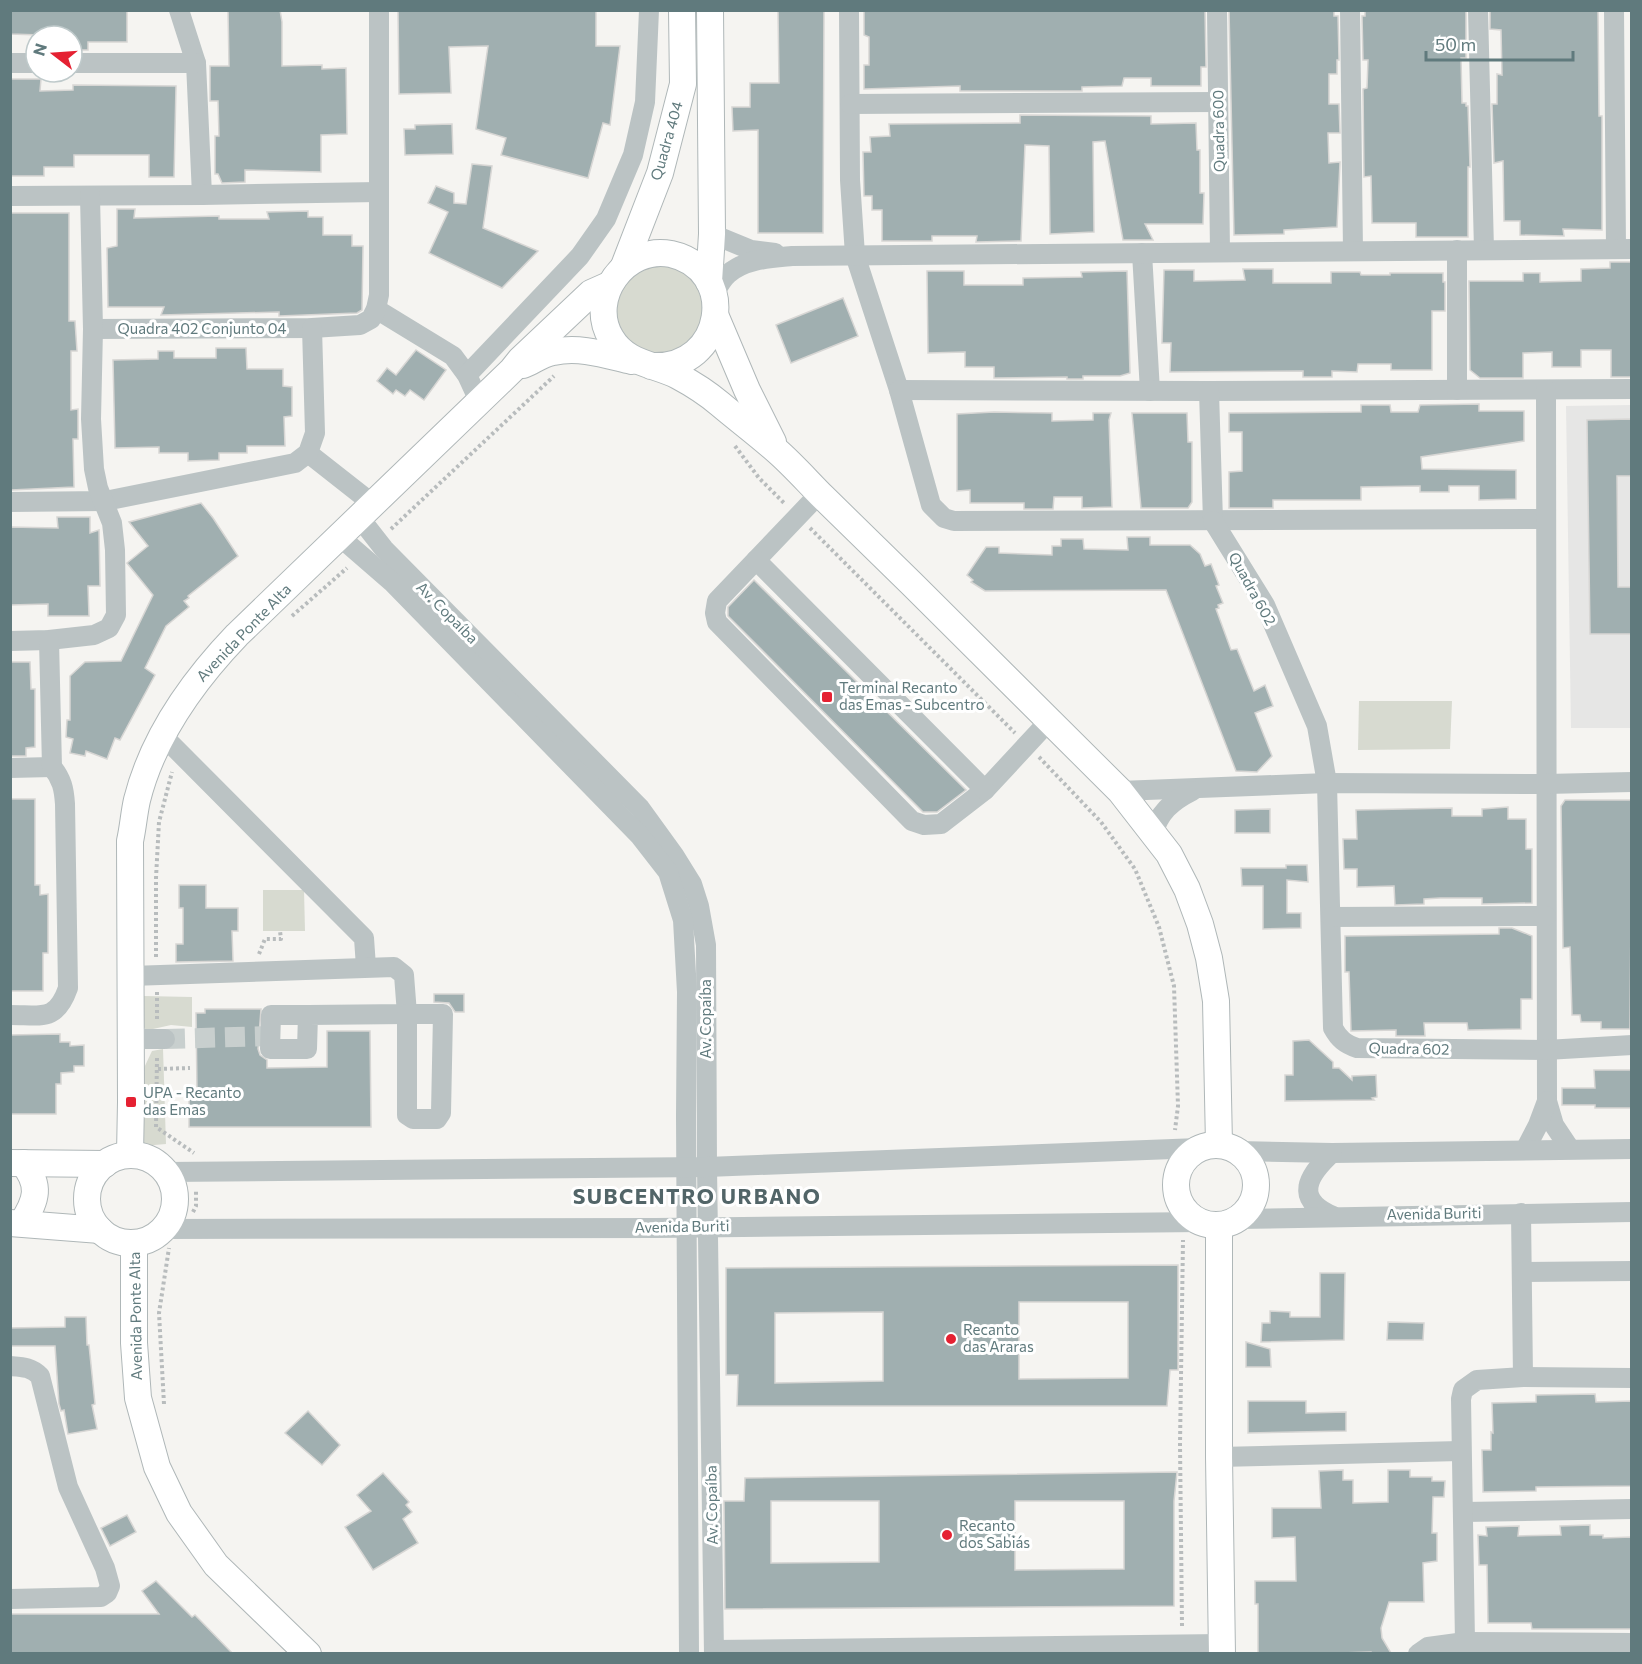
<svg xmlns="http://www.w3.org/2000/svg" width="1642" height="1664" font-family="Commissioner,sans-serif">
	<rect width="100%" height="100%" fill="#f5f4f1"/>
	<polygon fill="#e6e6e5" points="1631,405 1631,728 1571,728 1566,406"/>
	<g fill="#d7dad0">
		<path d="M653 263C695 268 695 277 706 315L689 346 654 356 623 339 614 317 622 282Z"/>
		<polygon points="1359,701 1452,701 1450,749 1358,750"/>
		<polygon points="263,890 304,890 305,931 263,931"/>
		<polygon points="144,996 192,997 192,1027 171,1025 153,1029 149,1034 143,1026"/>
		<polygon points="163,1049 166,1144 143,1146 143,1070 152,1051"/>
	</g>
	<g fill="#a0afb0" stroke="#d7d6d4" stroke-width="1.5" fill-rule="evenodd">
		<polygon points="10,10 127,10 127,42 88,42 88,50 72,50 72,36 10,34"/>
		<polygon points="228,10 280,10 282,22 282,66 322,65 322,69 346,68 347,134 321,135 321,172 245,170 245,182 222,183 218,174 215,174 215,136 219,136 218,101 210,101 210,66 229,66"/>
		<polygon points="398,10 596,10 596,46 620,46 610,125 603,123 588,178 501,155 506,138 476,129 488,46 449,47 451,93 399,94"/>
		<polygon points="778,10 824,10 823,233 758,233 758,130 733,131 732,107 750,107 750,83 779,83"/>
		<polygon points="864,10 1205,10 1206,67 1201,67 1201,86 1151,86 1151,78 1124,78 1122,86 1082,87 1082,91 960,91 960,86 864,89 864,65 869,65 869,37 864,35"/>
		<polygon points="1229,10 1334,10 1334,16 1338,16 1339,60 1337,60 1337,74 1329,74 1329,104 1339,104 1340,133 1328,133 1329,163 1340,162 1337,227 1284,230 1284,234 1234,235"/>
		<polygon points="1365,10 1466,10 1466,58 1461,58 1462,103 1466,103 1466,106 1468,106 1470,167 1468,167 1468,237 1416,237 1416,223 1372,223 1371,176 1364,177 1363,89 1367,88 1368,60 1363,60 1362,16 1365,16"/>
		<polygon points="1490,10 1598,10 1599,116 1602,116 1602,230 1563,229 1564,236 1520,235 1520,221 1504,221 1503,161 1494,163 1492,104 1497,104 1497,74 1502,75 1501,30 1490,29"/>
		<polygon points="10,79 41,79 40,91 73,90 73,85 176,86 174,177 149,177 149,155 74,155 74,167 44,167 44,176 10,176"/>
		<polygon points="1020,115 1151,116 1151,124 1196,123 1197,150 1200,150 1200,193 1204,193 1203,224 1145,224 1153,240 1123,240 1105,141 1093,142 1094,232 1050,234 1049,146 1025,145 1021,241 976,242 977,236 932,236 932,241 882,241 882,210 872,210 872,196 864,196 863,152 871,152 870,137 890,136 889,124 1020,123"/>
		<polygon points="452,124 453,154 405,155 404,129 415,129 415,125"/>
		<polygon points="472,164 492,166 483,228 538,251 502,288 429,253 448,212 428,203 436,186 454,193 454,203 466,204"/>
		<polygon points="117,209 135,209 134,218 219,216 219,219 269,219 267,212 308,211 308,217 323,217 323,235 352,235 352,246 363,246 362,310 357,313 279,316 279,312 161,315 164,307 108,307 107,248 117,246"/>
		<polygon points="10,213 69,213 69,321 75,321 77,351 71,351 71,410 78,409 78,439 73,439 74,487 11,490"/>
		<polygon points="1610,262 1632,262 1632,377 1611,377 1611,350 1581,350 1581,367 1552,367 1552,352 1523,353 1523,378 1480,378 1470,370 1469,281 1523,281 1523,273 1540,273 1540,282 1581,281 1581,269 1610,268"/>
		<polygon points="1243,269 1273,269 1273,283 1331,283 1331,272 1360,272 1361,275 1390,275 1390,273 1443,273 1443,282 1445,282 1445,311 1432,311 1432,370 1391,370 1391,364 1358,364 1357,372 1332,371 1332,377 1303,377 1303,371 1170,372 1171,343 1162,343 1164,270 1194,270 1194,281 1245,280"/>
		<polygon points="927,271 964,271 964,285 1023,285 1023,278 1082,277 1081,272 1127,271 1130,373 1120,376 1083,376 1083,379 1067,379 1067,377 994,378 994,367 965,367 965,352 928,353"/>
		<polygon points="843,298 858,336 791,363 776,325"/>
		<polygon points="216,348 246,348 247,369 283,369 283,386 292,387 292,416 284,417 285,446 247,446 247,453 219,453 219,460 188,461 188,453 159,453 159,447 115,448 113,360 158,359 158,351 174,351 174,358 216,358"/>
		<polygon points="416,350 446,370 424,400 410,390 405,396 396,390 393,394 377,381 387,368 396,375"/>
		<polygon points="1479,404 1479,411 1524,411 1524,441 1421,457 1422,469 1516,470 1516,499 1479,500 1479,486 1449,486 1449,492 1420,492 1420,486 1361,487 1361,500 1273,500 1273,508 1229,508 1229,472 1242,471 1242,432 1229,432 1229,413 1361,412 1361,405 1390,405 1391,412 1418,412 1420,405"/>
		<polygon points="994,412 1052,413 1052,421 1093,420 1093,413 1111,413 1109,420 1112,507 1082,508 1082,497 1054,497 1053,509 1024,509 1024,503 970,503 970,490 957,491 957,414"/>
		<polygon points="1132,413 1187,413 1188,442 1192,442 1192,502 1188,508 1141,508"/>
		<polygon points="1632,419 1632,476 1617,476 1618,587 1632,587 1632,634 1590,634 1587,420"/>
		<polygon points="201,503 213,518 238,556 188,596 189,598 184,601 189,607 166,626 145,668 155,675 120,740 115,738 107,759 86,751 85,756 70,753 73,739 66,737 67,720 70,720 70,676 85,662 121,661 153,595 127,563 148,546 129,522"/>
		<polygon points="57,517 90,517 90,533 99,530 100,586 88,586 89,616 48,616 48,604 10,605 10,527 58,528"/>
		<polygon points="1127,537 1150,537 1150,545 1190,545 1200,554 1205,566 1211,564 1219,585 1216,586 1223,603 1218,605 1219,608 1216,609 1231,650 1237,649 1254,691 1265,685 1273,706 1255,713 1272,756 1257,772 1236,771 1166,590 985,591 971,582 973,580 967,575 986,547 999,547 999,553 1052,555 1052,546 1061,546 1061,539 1083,539 1084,549 1128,550"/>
		<polygon points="754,580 966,790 937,812 923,812 728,616 728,607"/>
		<polygon points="10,662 30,662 31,689 35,689 35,747 26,748 26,756 10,756"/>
		<polygon points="10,799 35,799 35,885 40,885 40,895 48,894 48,953 43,953 43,991 10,991"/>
		<polygon points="1565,800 1632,800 1630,1029 1601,1029 1601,1022 1581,1022 1580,1015 1572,1015 1570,947 1563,948 1561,806"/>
		<polygon points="1508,807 1508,819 1526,819 1526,849 1532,849 1532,903 1482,904 1482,898 1440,898 1424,899 1424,904 1395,905 1394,886 1357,887 1357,869 1344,869 1343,839 1357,839 1356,810 1452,808 1452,816 1482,816 1482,809"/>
		<polygon points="1270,809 1270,833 1235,833 1235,810"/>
		<polygon points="1286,865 1307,865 1308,882 1287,880 1287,913 1301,913 1301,928 1263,929 1263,886 1242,886 1241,868 1286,868"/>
		<polygon points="179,885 206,885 206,908 238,908 238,931 232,931 233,961 176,962 176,944 183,944 183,908 179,908"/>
		<polygon points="1499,928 1512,928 1532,936 1532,999 1521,999 1521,1029 1468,1030 1467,1023 1424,1023 1425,1036 1396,1036 1396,1030 1351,1031 1349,972 1345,972 1345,936 1499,934"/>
		<polygon points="434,994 464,994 464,1012 455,1012 449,1003 434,1002"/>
		<polygon points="205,1009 261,1009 258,1049 260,1055 267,1060 267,1068 327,1067 327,1031 370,1031 371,1127 189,1127 189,1092 197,1092 196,1013 205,1013"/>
		<polygon points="60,1034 60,1042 70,1042 70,1046 84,1045 84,1066 74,1066 74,1072 61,1073 61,1084 56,1084 56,1114 10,1114 10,1035"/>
		<polygon points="1309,1040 1333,1062 1333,1068 1339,1068 1352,1080 1352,1076 1376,1075 1377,1097 1372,1098 1374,1100 1285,1101 1285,1075 1293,1075 1293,1041"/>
		<polygon points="1594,1070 1632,1070 1632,1108 1595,1108 1595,1105 1562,1105 1562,1088 1595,1088"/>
		<path d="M1178 1265V1370H1170L1167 1406H737L738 1375H726V1268ZM1019 1302H1128V1378L1019 1379ZM883 1312V1381L775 1383V1313Z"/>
		<polygon points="1320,1273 1345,1273 1344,1340 1261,1342 1262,1323 1270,1323 1270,1311 1290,1312 1290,1317 1320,1317"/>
		<polygon points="65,1317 86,1317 87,1345 89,1345 95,1404 92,1405 97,1429 68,1434 64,1410 61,1411 59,1404 55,1346 10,1346 10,1328 65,1327"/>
		<polygon points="1388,1322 1424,1323 1423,1340 1387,1340"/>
		<polygon points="1246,1342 1270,1349 1271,1367 1246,1367"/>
		<polygon points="1595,1394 1596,1402 1632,1401 1632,1486 1536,1487 1536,1491 1483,1492 1482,1450 1491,1450 1491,1432 1493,1433 1492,1403 1536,1402 1536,1395"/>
		<polygon points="1248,1401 1306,1401 1306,1413 1346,1412 1346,1431 1248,1433"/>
		<polygon points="308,1411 340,1445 322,1465 285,1433"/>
		<polygon points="1343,1470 1343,1480 1353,1480 1353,1503 1388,1502 1388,1470 1410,1470 1410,1477 1432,1477 1432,1481 1445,1481 1444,1497 1433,1497 1432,1533 1437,1533 1437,1561 1423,1563 1424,1602 1389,1602 1381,1628 1382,1638 1391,1653 1371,1653 1371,1652 1340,1653 1258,1653 1258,1604 1255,1604 1255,1581 1296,1581 1295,1537 1272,1538 1272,1508 1321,1508 1319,1471"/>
		<path d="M1177 1472 1174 1501V1606L725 1609 724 1501H744L745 1478ZM771 1501H879V1562L771 1563ZM1015 1501H1124V1569L1015 1570Z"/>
		<polygon points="383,1473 409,1502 406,1505 412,1512 403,1519 418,1543 373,1570 345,1527 371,1511 357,1495"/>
		<polygon points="127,1515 136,1532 110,1546 101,1528"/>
		<polygon points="1590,1525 1590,1535 1603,1535 1603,1538 1632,1537 1632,1629 1532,1629 1531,1623 1488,1623 1487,1565 1479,1565 1478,1535 1487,1536 1486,1527 1519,1526 1518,1536 1561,1535 1560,1526"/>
		<polygon points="156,1581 192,1617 195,1615 232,1653 10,1653 10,1614 159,1614 142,1591"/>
	</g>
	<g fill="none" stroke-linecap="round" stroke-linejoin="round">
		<polyline stroke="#c8cfce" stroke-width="20" stroke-dasharray="20 10" stroke-linecap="butt" points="165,1039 270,1036"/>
		<g stroke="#afb7b8" stroke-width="28">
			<g id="major">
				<polyline points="624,266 660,173 683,84 682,10"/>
				<polyline points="709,282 712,234 710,10"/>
				<polyline points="716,317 747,390 773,442"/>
				<path d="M523 365C533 361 542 354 553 352 580 346 606 355 632 361"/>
				<path d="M651 366C726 370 739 269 671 254 625 245 587 298 611 338 626 364 655 364 678 376 693 384 707 393 720 404 739 420 759 435 777 451 793 465 808 482 823 497 853 526 882 555 912 584 981 653 1050 722 1120 791L1169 854 1187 889 1200 924 1209 958 1216 1001 1219 1144"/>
				<circle cx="1216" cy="1185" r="40"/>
				<path d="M130 1154 131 1102 130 841C133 828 134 813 137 800 153 736 192 682 237 635L512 370 520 360 591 293 609 285"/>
				<circle cx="131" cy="1199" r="44"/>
				<polyline points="10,1163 105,1164"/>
				<polyline points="10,1223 100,1230"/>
				<path d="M22 1223C37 1200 41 1185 23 1163"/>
				<polyline points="1219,1225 1219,1457 1222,1654"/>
				<polyline points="134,1243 134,1343 138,1398 157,1467 179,1513 216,1565 308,1654"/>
			</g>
		</g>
		<g stroke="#b8bcbd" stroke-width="4" stroke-dasharray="3 3" stroke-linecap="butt">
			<polyline points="735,446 759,478 785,504"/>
			<polyline points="810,528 1015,733"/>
			<polyline points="391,529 554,376"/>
			<polyline points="292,616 347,568"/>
			<polyline points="1039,757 1101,822 1135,869 1159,927 1174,986 1178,1106 1175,1130"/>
			<polyline points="259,954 265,939 281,939 280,931"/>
			<polyline points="156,957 156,878 159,822 172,772"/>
			<polyline points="157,992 157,1020"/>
			<polyline points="157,1058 156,1127 194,1153"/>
			<polyline points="158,1069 190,1068"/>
			<polyline points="1171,1167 1169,1184 1174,1204"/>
			<polyline points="193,1212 196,1206 196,1190"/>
			<polyline points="164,1404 159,1313 169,1248"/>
			<polyline points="1182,1626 1180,1444 1183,1240"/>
		</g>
		<g stroke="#bbc3c4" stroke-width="20">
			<polyline points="179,10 196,63 202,195"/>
			<polyline points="849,10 850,180 855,255 899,390 931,505 944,518 954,521 1546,519"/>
			<polyline points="1217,10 1220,252"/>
			<polyline points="1350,10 1353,251"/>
			<polyline points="1478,10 1484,250"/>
			<polyline points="1614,10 1616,249"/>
			<polyline points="10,63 36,63"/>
			<polyline points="72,63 196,63"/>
			<polyline points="850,104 1218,102"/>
			<polyline points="10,196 202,195 379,192"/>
			<polyline points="712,234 751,250 775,253"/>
			<polyline points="1142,253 1150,391"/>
			<path d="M714 294C718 287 722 279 728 274 745 259 771 258 792 256L1632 249"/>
			<polyline points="376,309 453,356 467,375 479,401"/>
			<polyline points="93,329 312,328 360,325 371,319 376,309 379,295 379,10"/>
			<polyline points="467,375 580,256 606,219 633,155 645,102 649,10"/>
			<polyline points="899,390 1209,391 1632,389"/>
			<polyline points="1457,390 1457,250"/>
			<polyline points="1546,390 1547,1101 1554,1125 1570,1149"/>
			<polyline points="1209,391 1213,521"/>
			<polyline points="308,453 373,504"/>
			<polyline points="820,493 717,601 715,613 717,622 912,821 924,825 941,824 985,790 1049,721"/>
			<polyline points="10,502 105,501 295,463 308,453 315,433 312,328"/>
			<polyline points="362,515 366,526 384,549 640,808 674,855 692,884 699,906 706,945 707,1167 714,1654"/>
			<path d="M1213 521 1265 605 1317 726 1327 783 1333 1028C1339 1039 1345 1044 1357 1048L1546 1050 1632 1045"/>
			<polyline points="340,537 393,583 640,836 668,872 683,920 687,992 686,1116 689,1654"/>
			<polyline points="756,560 985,790"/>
			<polyline points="10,641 49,640 94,635 109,628 116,615 115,550 112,523 98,488 94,469 91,419 93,329 90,196"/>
			<polyline points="162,735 364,938 366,967"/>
			<polyline points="10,768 52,767"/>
			<polyline points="1120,791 1327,783 1546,784 1632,782"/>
			<path d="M1153 835C1158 813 1172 801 1192 791"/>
			<polyline points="1331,917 1546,916"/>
			<polyline points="131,976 394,967 404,975 407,1014 308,1015 307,1049 270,1049 271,1015 308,1015"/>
			<polygon points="407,1014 443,1014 441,1113 437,1119 413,1119 407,1115"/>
			<path d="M10 1015C42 1015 56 1022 68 988L65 804C64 789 62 779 52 767L49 640"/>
			<polyline points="131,1039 165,1039"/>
			<polyline points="1525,1150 1538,1125 1547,1101"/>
			<polyline points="1238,1151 1332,1153 1632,1149"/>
			<path d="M1332 1153C1308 1175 1293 1199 1333 1216"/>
			<polyline points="166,1172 707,1167 1199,1148"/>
			<polyline points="1521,1213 1523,1377"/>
			<polyline points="1237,1219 1632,1212"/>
			<polyline points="163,1229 656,1228 1201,1222"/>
			<polyline points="1523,1272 1632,1271"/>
			<path d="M10 1366C23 1367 31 1367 40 1376L68 1487 105 1568 110 1586 107 1593 101 1597 10 1599"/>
			<polyline points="1219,1457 1460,1451"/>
			<polyline points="1464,1512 1632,1509"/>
			<polyline points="1465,1642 1461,1399 1463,1390 1477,1380 1523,1377 1632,1378"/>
			<polyline points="714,1650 1222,1644"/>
			<polyline points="1418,1654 1428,1647 1465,1642 1632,1643"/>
		</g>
		<use href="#major" stroke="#fff" stroke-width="26"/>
	</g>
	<g fill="#e52132" stroke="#fff" stroke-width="2">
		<rect x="821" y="691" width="12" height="12" rx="3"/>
		<rect x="125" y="1096" width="12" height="12" rx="3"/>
		<circle cx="951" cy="1339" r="6"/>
		<circle cx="947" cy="1535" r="6"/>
	</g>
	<g text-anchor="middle" stroke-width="6" stroke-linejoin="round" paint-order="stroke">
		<g font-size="15" fill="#607a7d" stroke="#fff">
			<text transform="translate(1219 131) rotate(-91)" y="5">Quadra 600</text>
			<text transform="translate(667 141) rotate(-74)" y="5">Quadra 404</text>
			<text x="202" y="334">Quadra 402 Conjunto 04</text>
			<text transform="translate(1252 589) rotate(61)" y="5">Quadra 602</text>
			<text transform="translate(447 613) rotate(45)" y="5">Av. Copaíba</text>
			<text transform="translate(244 633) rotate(-46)" y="5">Avenida Ponte Alta</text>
			<text transform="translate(706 1019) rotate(-90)" y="5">Av. Copaíba</text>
			<text transform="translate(1409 1049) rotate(1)" y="5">Quadra 602</text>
			<text transform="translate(1434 1214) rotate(-1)" y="5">Avenida Buriti</text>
			<text transform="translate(682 1227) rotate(-1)" y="5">Avenida Buriti</text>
			<text transform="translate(136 1316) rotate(-91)" y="5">Avenida Ponte Alta</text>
			<text transform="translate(712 1505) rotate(-91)" y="5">Av. Copaíba</text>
		</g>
		<g font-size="15" fill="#607a7d" stroke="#fff" text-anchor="start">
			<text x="839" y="693">Terminal Recanto<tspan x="839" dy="17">das Emas - Subcentro</tspan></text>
			<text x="143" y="1098">UPA - Recanto<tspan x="143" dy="17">das Emas</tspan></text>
			<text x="963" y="1335">Recanto<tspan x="963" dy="17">das Araras</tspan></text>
			<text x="959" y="1531">Recanto<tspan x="959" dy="17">dos Sabiás</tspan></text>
		</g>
		<g font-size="21" font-weight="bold" letter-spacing="1.5" fill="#526568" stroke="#fff">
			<text x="697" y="1204">SUBCENTRO URBANO</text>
		</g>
	</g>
	<rect width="1642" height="1664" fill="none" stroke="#607a7d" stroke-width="24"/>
	<g transform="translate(54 54) rotate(287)"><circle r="28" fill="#ffffff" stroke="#bfcacb" stroke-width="1.5"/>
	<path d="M0-4.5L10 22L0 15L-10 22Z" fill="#e52132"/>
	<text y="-9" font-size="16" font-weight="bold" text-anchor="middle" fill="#607a7d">N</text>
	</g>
	<path d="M1426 51v9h147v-9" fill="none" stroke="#607a7d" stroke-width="3"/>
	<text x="1435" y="51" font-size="18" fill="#607a7d" stroke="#ffffff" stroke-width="4.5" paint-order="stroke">50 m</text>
</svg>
